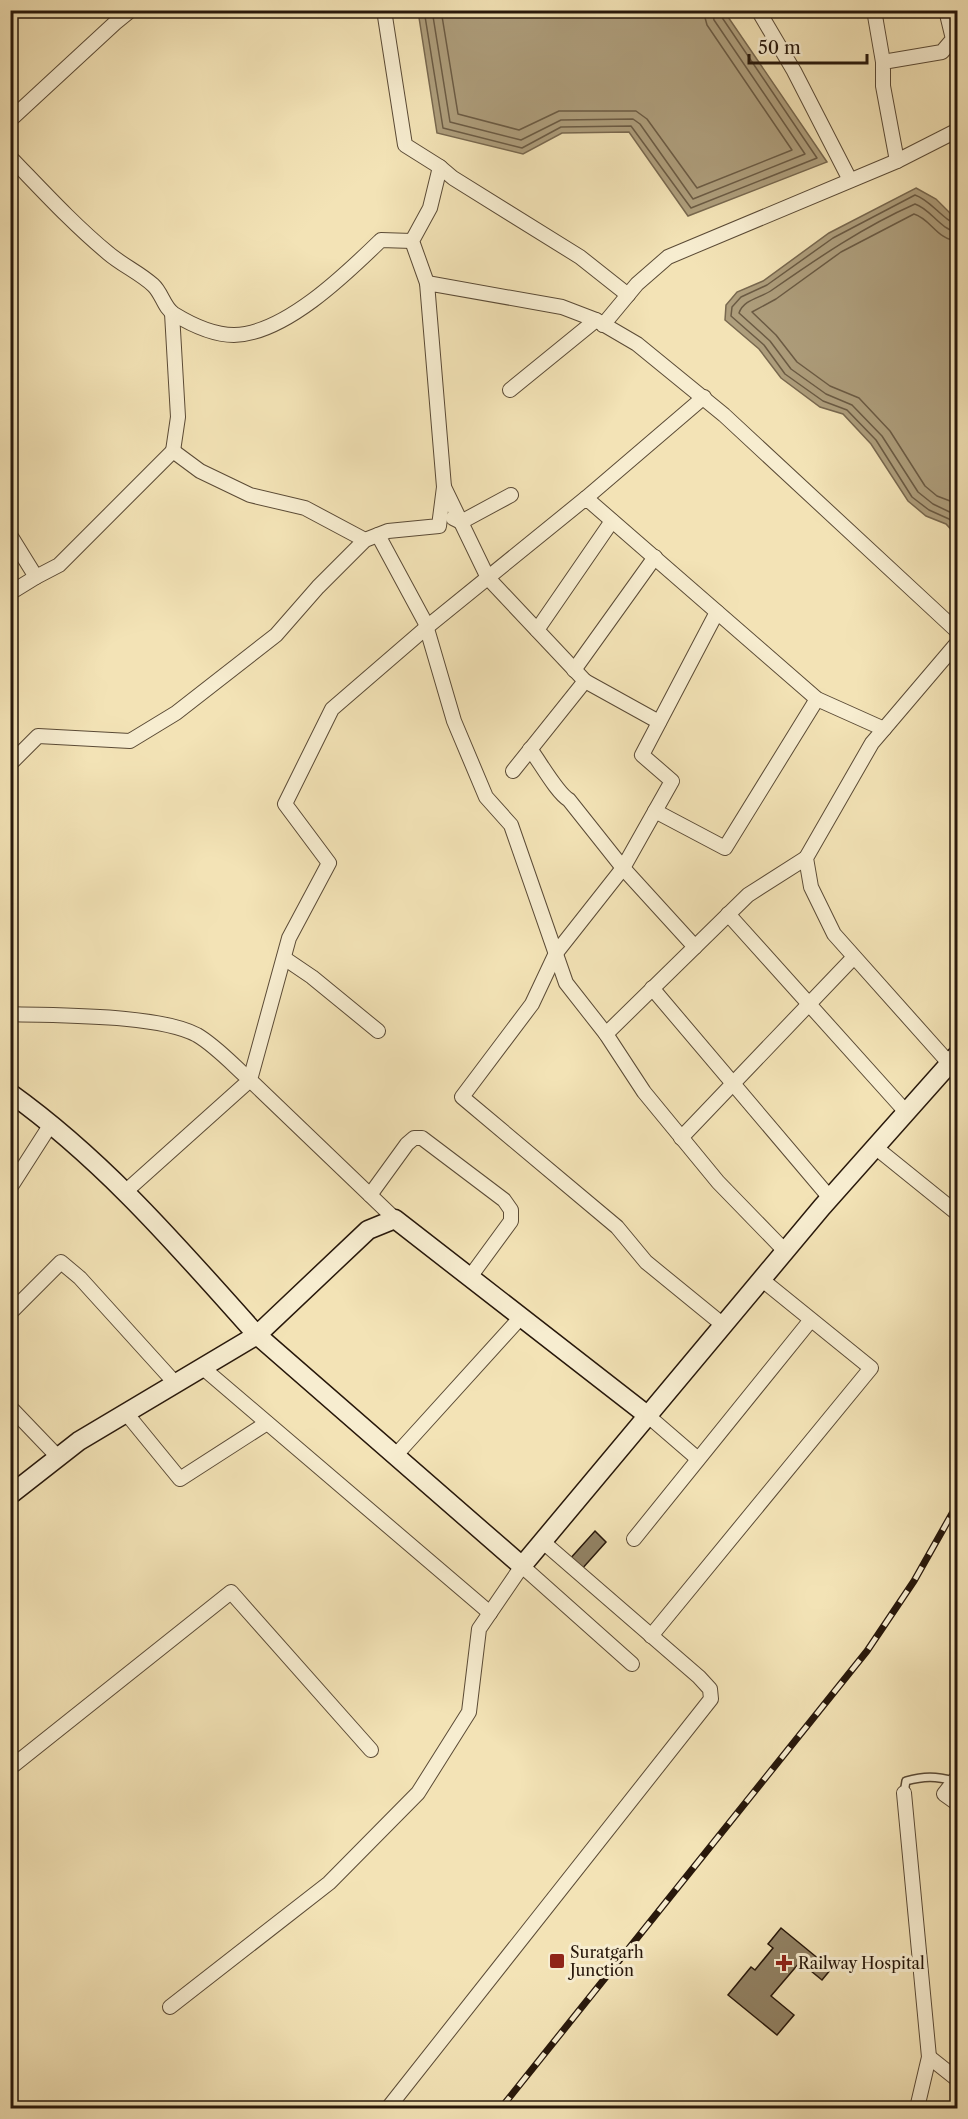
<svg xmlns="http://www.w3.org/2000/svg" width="968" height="2119" font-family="'Libre Caslon Text',serif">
	<rect width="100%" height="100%" fill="#f3e3b6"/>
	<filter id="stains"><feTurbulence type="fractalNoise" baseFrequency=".00333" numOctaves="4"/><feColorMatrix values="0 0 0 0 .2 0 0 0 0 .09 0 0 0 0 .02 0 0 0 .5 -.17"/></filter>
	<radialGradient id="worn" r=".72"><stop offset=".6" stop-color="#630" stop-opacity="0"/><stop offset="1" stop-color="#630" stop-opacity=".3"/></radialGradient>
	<g fill="#ae9e7c" stroke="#78684f" stroke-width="1.5">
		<polygon points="418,11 724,11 827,162 688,216 629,132 562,133 523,154 437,133"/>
		<polygon points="916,188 936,199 957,220 957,536 946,524 926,516 908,501 871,444 843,414 820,407 781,378 759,349 725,320 726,305 737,292 763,281 829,233"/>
	</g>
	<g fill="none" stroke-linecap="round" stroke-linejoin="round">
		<g stroke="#6b5b44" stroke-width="1.5">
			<polyline points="424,10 443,128 522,148 561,127 631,126 691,208 817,158 721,16 720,10"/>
			<polyline points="432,10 450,122 521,140 561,120 633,119 640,124 693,199 805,154 714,20 712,10"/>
			<polyline points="441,10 458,114 519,130 559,111 636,111 647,119 697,188 792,150 707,25 703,10"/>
			<path d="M958 224C944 222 931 200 915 195L833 238 767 285 741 297 732 307 731 316 764 345 785 374 823 401 847 410 876 440 912 497 929 510 949 519 958 527"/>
			<path d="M958 232C940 230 931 209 915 204 863 227 818 258 772 290 761 298 744 299 739 313L770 341 791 369 826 394 852 405 882 436 918 492 933 504 958 516"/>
			<path d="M958 241C937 240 931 219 914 214L841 252 776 299 752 312 776 335 797 362 830 386 859 398 890 431 925 486 937 496 958 504"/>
		</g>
	</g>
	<g fill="#928264" stroke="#28180b" stroke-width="1.5">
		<polygon points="595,1531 606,1542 581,1570 569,1560"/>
		<polygon points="781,1928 831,1969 822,1980 800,1962 771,1996 794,2015 777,2035 728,1995 751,1967 755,1970 773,1948 768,1944"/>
	</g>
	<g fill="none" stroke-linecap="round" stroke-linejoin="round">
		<g stroke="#5b4b36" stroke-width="10">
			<path id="lane" d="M904 1793 906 1781C924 1776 936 1776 954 1781"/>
		</g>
		<g stroke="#5b4b36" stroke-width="16">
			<g id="street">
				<polyline points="384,10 405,145 440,167 430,208 412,241 427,283"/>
				<polyline points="758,10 794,71 850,180"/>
				<polyline points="874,10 883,62"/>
				<polyline points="10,120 115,23 131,10"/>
				<path d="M10 157C42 190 73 224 108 253 122 265 140 273 153 285 162 293 164 308 174 314 192 325 213 335 234 335 285 334 347 273 381 240L412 241"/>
				<polyline points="897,161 883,86 883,62 942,52 953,39 946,10"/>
				<polyline points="440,167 453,178 580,257 628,295"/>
				<polyline points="172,313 178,417 173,451"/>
				<polyline points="603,325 637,284 668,257 897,161 958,130"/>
				<polyline points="510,390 596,320"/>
				<polyline points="444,487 488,578 585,681 513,771"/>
				<polyline points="586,498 704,397"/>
				<polyline points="453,518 461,522 511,495"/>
				<polyline points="10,535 36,577 59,565 173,451 200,471 250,495 305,508 365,540"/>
				<polyline points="378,535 425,622 454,721 486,797 511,825 566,983 606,1034 644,1092 718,1182 785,1251"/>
				<polyline points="10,593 36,577"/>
				<polyline points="717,612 642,755 672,781 623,868 556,953 532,1004 462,1097 617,1227 646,1262 722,1324"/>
				<polyline points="537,630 612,521"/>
				<polyline points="574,670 655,557"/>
				<polyline points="585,681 659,722"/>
				<polyline points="884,729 958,642"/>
				<path d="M530 749C540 762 557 793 569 800L623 868 695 947"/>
				<polyline points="10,764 38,736 130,741 176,713 276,635 318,587 365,540 388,531 439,526 444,487 427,283 562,307 596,320 637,344 724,415 958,632"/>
				<polyline points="655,811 725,848 817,699"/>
				<polyline points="728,914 906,1112"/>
				<polyline points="284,958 312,977 378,1031"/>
				<polyline points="652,988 830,1198"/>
				<path d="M10 1014C58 1016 157 1014 197 1035 216 1046 234 1066 250 1080L125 1192"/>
				<polyline points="606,1034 748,895 806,858"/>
				<polyline points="681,1138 854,957"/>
				<polyline points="875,1147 958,1214"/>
				<polyline points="10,1188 51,1124"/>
				<polyline points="370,1195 407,1144 414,1138 422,1138 504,1200 511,1210 511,1221 470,1277"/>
				<polyline points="395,1219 250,1080 289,938 329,863 285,804 332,709 427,627 586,498 817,699 884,729 872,743 806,858 811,887 834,934 949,1063"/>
				<polyline points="10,1313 61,1262 80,1278 176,1384"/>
				<polyline points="203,1368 490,1613"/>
				<polyline points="10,1407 58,1457"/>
				<polyline points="126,1413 180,1479 267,1423"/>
				<polyline points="647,1415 698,1459"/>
				<polyline points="395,1456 521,1317"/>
				<polyline points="634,1539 810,1321"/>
				<polyline points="651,1636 871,1368 761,1279"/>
				<polyline points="10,1768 231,1592 371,1750"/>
				<polyline points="958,1776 944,1794 958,1804"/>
				<polyline points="904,1793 929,2057 917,2108"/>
				<polyline points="170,2007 329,1883 418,1793 469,1712 479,1629 522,1566 632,1664"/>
				<polyline points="929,2057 958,2080"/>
				<polyline points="388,2108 711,1699 710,1689 699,1677 542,1541"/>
			</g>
		</g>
		<g stroke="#28180b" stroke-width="21">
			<g id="secondary">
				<path d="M10 1093C105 1161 180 1249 257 1335L368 1230 395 1219 647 1415"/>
				<polyline points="10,1495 79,1441 257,1335 522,1566 822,1207 958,1054"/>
			</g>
		</g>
		<use href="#lane" stroke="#f7edd0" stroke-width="7"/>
		<use href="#street" stroke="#f7edd0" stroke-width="14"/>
		<use href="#secondary" stroke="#f7edd0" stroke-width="18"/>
		<g stroke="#28180b" stroke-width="7">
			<polyline id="rail" points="501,2108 867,1651 914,1581 958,1503"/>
		</g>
		<use href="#rail" stroke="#f7edd0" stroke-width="4.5" stroke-dasharray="14" stroke-linecap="butt"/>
	</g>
	<g fill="#8f2418" stroke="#f7edd0" stroke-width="2">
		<rect x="549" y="1953" width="16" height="16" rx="3"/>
		<path d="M781 1954h6v6h6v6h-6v6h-6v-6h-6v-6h6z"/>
	</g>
	<g text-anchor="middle" stroke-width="6" stroke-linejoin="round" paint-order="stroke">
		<g font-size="16" fill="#28180b" stroke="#f7edd0" text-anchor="start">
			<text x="570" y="1958">Suratgarh<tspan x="570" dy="18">Junction</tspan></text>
			<text x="798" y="1969">Railway Hospital</text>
		</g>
	</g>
	<rect width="968" height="2119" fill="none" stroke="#f3e3b6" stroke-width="36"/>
	<rect x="12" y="12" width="944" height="2095" fill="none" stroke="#28180b" stroke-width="3"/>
	<rect x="18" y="18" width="932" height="2083" fill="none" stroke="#28180b" stroke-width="1.5"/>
	<path d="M749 54v9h118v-9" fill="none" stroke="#28180b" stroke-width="3"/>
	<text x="758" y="54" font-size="18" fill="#28180b" stroke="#f7edd0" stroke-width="4.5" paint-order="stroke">50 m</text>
	<rect width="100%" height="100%" filter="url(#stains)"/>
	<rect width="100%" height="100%" fill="url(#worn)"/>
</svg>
